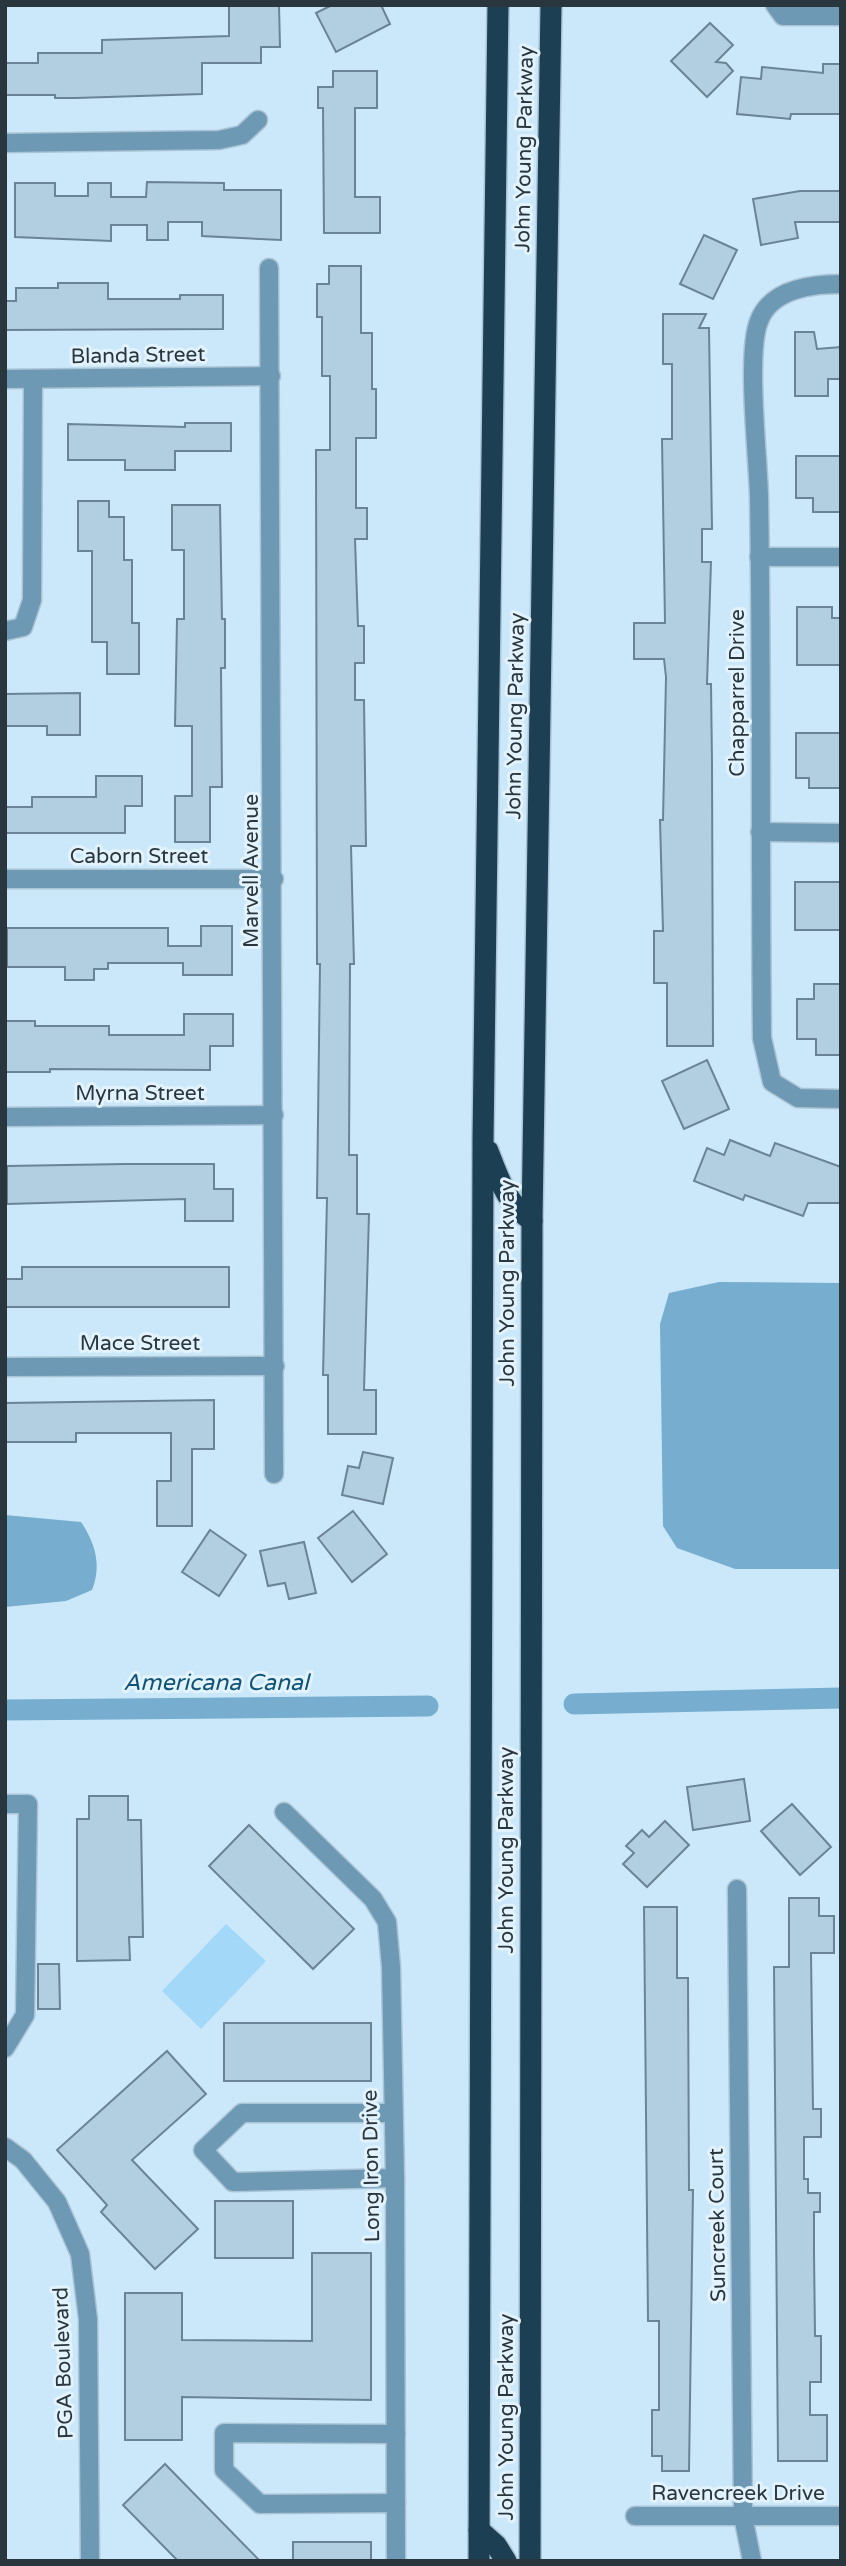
<svg xmlns="http://www.w3.org/2000/svg" width="846" height="2566" font-family="'Varela Round',sans-serif">
	<rect width="100%" height="100%" fill="#cbe8fa"/>
	<polygon fill="#a3d8f9" points="226,1924 266,1961 201,2029 162,1991"/>
	<g fill="#77aed0">
		<polygon points="719,1282 841,1283 841,1569 735,1569 677,1548 663,1526 660,1324 669,1293"/>
		<path d="M5 1515 81 1522C95 1543 102 1565 92 1590L66 1601 5 1607Z"/>
	</g>
	<g fill="none" stroke-linecap="round" stroke-linejoin="round">
		<g stroke="#77aed0" stroke-width="21">
			<polyline points="574,1704 841,1698"/>
			<polyline points="5,1710 428,1706"/>
		</g>
	</g>
	<g fill="#b2cee1" stroke="#6a8495" stroke-width="2">
		<polygon points="229,5 279,5 280,47 261,47 261,63 202,63 202,94 76,98 55,98 55,95 5,95 5,63 38,63 38,53 102,53 102,40 229,36"/>
		<polygon points="332,5 381,5 390,24 336,52 316,13"/>
		<polygon points="710,23 733,45 716,62 726,63 733,71 707,97 671,61"/>
		<polygon points="823,64 841,64 841,114 791,114 790,119 737,114 741,77 761,79 762,67 823,73"/>
		<polygon points="333,71 377,71 377,108 355,108 355,197 380,197 380,233 324,233 323,108 318,108 318,87 333,87"/>
		<polygon points="147,182 224,183 224,190 281,190 281,240 202,236 202,222 168,222 168,240 147,240 147,225 111,225 111,241 15,237 15,183 55,183 55,196 88,196 88,183 111,183 111,197 146,197"/>
		<polygon points="800,191 841,191 841,222 795,222 798,238 761,245 753,199"/>
		<polygon points="704,235 737,250 713,299 680,284"/>
		<polygon points="329,266 361,266 361,333 372,333 372,389 376,389 376,438 356,438 356,508 367,508 367,539 355,539 358,626 364,626 364,663 355,663 355,700 364,700 366,846 351,846 354,964 350,964 349,1155 357,1155 357,1214 369,1214 364,1390 376,1390 376,1434 328,1434 328,1375 323,1375 327,1198 317,1198 320,964 317,964 316,450 330,450 330,376 322,376 322,317 317,317 317,284 329,284"/>
		<polygon points="58,283 108,283 108,299 180,299 180,295 223,295 223,329 5,330 5,301 16,301 16,288 58,288"/>
		<polygon points="663,314 706,314 699,328 709,328 712,529 702,529 702,562 711,562 707,684 711,684 712,762 713,1046 667,1046 667,983 654,983 654,931 663,931 660,820 663,820 666,677 664,659 634,659 634,623 665,623 662,439 672,439 672,364 663,364"/>
		<polygon points="795,332 814,332 817,349 841,347 841,379 828,379 828,396 795,396"/>
		<polygon points="185,423 231,423 231,451 175,451 175,470 125,470 125,460 68,460 68,424 185,427"/>
		<polygon points="796,456 841,456 841,512 813,512 813,498 796,498"/>
		<polygon points="78,501 109,501 109,517 124,517 124,560 132,560 132,623 139,623 139,674 107,674 107,642 92,642 92,551 78,551"/>
		<polygon points="172,505 220,505 222,619 225,619 225,668 221,668 222,787 210,787 210,842 175,842 175,796 192,796 192,726 175,726 177,619 184,619 184,550 172,550"/>
		<polygon points="797,607 832,607 832,618 841,618 841,665 797,665"/>
		<polygon points="80,693 80,735 47,735 47,726 5,726 5,694"/>
		<polygon points="796,733 841,733 841,788 809,788 809,778 796,778"/>
		<polygon points="96,776 142,776 142,806 125,806 125,833 5,833 5,807 32,807 32,797 96,797"/>
		<rect x="795" y="882" width="46" height="48"/>
		<polygon points="201,926 232,926 232,975 183,975 183,963 108,963 108,969 94,969 94,980 65,980 65,967 7,967 7,928 168,928 168,946 201,946"/>
		<polygon points="814,984 841,984 841,1055 816,1055 816,1039 797,1039 797,999 814,999"/>
		<polygon points="184,1014 233,1014 233,1046 210,1046 210,1070 50,1069 50,1072 6,1072 6,1021 35,1021 35,1026 109,1026 109,1035 184,1035"/>
		<polygon points="707,1060 729,1109 684,1129 662,1081"/>
		<polygon points="730,1140 770,1156 775,1143 841,1167 841,1203 808,1203 803,1216 745,1195 743,1200 694,1181 707,1148 724,1155"/>
		<polygon points="125,1164 214,1164 214,1189 233,1189 233,1221 185,1221 185,1199 7,1204 7,1166"/>
		<polygon points="22,1267 229,1267 229,1307 6,1307 6,1279 22,1279"/>
		<polygon points="214,1400 214,1449 192,1449 192,1526 157,1526 157,1481 171,1481 171,1433 76,1433 76,1442 5,1442 5,1403"/>
		<polygon points="363,1452 393,1458 383,1504 342,1495 348,1466 359,1468"/>
		<polygon points="353,1511 387,1554 352,1582 318,1538"/>
		<polygon points="210,1530 246,1555 219,1596 182,1572"/>
		<polygon points="304,1542 316,1593 289,1599 285,1583 268,1586 260,1551"/>
		<polygon points="744,1779 750,1821 693,1830 687,1787"/>
		<polygon points="89,1796 128,1796 128,1820 141,1820 143,1937 129,1937 130,1960 77,1961 77,1819 89,1819"/>
		<polygon points="792,1804 831,1847 800,1875 761,1831"/>
		<polygon points="665,1821 689,1845 647,1887 623,1864 634,1853 626,1846 642,1830 649,1837"/>
		<polygon points="249,1825 354,1929 313,1969 209,1866"/>
		<polygon points="789,1898 819,1898 819,1916 834,1916 834,1953 811,1953 813,2109 821,2109 821,2137 804,2137 804,2179 808,2179 808,2193 820,2193 820,2212 814,2212 814,2252 815,2336 821,2336 821,2382 810,2382 810,2415 827,2415 827,2461 778,2461 774,1967 789,1967"/>
		<polygon points="644,1907 677,1907 677,1978 688,1978 689,2190 693,2190 689,2471 662,2471 662,2456 652,2456 652,2410 659,2410 659,2321 648,2321"/>
		<polygon points="38,1964 59,1964 60,2009 38,2009"/>
		<rect x="224" y="2023" width="147" height="58"/>
		<polygon points="167,2051 206,2094 132,2160 198,2229 155,2269 101,2212 107,2205 57,2150"/>
		<rect x="215" y="2201" width="78" height="57"/>
		<polygon points="312,2253 371,2253 371,2400 182,2397 182,2440 125,2440 125,2293 182,2293 182,2340 312,2341"/>
		<polygon points="165,2464 260,2561 178,2561 123,2505"/>
		<rect x="293" y="2542" width="78" height="19"/>
	</g>
	<g fill="none" stroke-linecap="round" stroke-linejoin="round">
		<g stroke="#abc4d4" stroke-width="21">
			<g id="minor">
				<polyline points="775,5 783,16 841,16"/>
				<polyline points="5,143 219,140 242,135 258,120"/>
				<polyline points="269,268 274,1474"/>
				<path d="M841 284C812 284 771 289 759 321 746 353 758 456 759 496 762 676 760 857 762 1038L772 1082 798 1098 841 1099"/>
				<polyline points="5,379 271,376"/>
				<polyline points="759,557 841,557"/>
				<polyline points="5,631 23,627 32,600 33,380"/>
				<polyline points="760,832 841,833"/>
				<polyline points="5,879 274,879"/>
				<polyline points="5,1117 274,1115"/>
				<polyline points="5,1367 275,1366"/>
				<polyline points="5,1804 28,1804 25,2015 5,2048"/>
				<polyline points="284,1812 373,1899 387,1922 391,1967 395,2178 396,2561"/>
				<polyline points="737,1889 743,2516 752,2561"/>
				<polyline points="393,2113 242,2113 203,2150 233,2182 395,2178"/>
				<polyline points="5,2147 23,2160 57,2202 80,2254 88,2319 90,2561"/>
				<polyline points="396,2503 260,2504 224,2470 224,2433 396,2434"/>
				<polyline points="635,2516 841,2516"/>
			</g>
		</g>
		<g stroke="#abc4d4" stroke-width="24">
			<g id="highway">
				<path d="M488 1151C499 1179 506 1203 532 1221"/>
				<polyline points="479,2530 496,2545 506,2561"/>
				<polyline points="479,2561 483,1140 498,5"/>
				<polyline points="530,2561 532,1221 551,5"/>
			</g>
		</g>
		<use href="#minor" stroke="#6e99b4" stroke-width="18"/>
		<use href="#highway" stroke="#1c3f54" stroke-width="21"/>
	</g>
	<g text-anchor="middle" stroke-width="6" stroke-linejoin="round" paint-order="stroke">
		<g font-size="21" fill="#2a363d" stroke="#e2f3fe">
			<text transform="translate(524 149) rotate(-89)" y="7">John Young Parkway</text>
			<text transform="translate(138 355) rotate(-1)" y="7">Blanda Street</text>
			<text transform="translate(737 693) rotate(-90)" y="7">Chapparrel Drive</text>
			<text transform="translate(515 716) rotate(-89)" y="7">John Young Parkway</text>
			<text x="139" y="863">Caborn Street</text>
			<text transform="translate(251 871) rotate(-90)" y="7">Marvell Avenue</text>
			<text x="140" y="1100">Myrna Street</text>
			<text transform="translate(507 1283) rotate(-90)" y="7">John Young Parkway</text>
			<text x="140" y="1350">Mace Street</text>
			<text transform="translate(506 1850) rotate(-90)" y="7">John Young Parkway</text>
			<text transform="translate(371 2166) rotate(-91)" y="7">Long Iron Drive</text>
			<text transform="translate(717 2225) rotate(-91)" y="7">Suncreek Court</text>
			<text transform="translate(63 2363) rotate(-92)" y="7">PGA Boulevard</text>
			<text transform="translate(506 2417) rotate(-90)" y="7">John Young Parkway</text>
			<text x="738" y="2500">Ravencreek Drive</text>
		</g>
		<g font-size="23" font-style="italic" fill="#0f5476" stroke="#e2f3fe">
			<text x="216" y="1690">Americana Canal</text>
		</g>
	</g>
	<rect width="846" height="2566" fill="none" stroke="#2a363d" stroke-width="14"/>
</svg>
